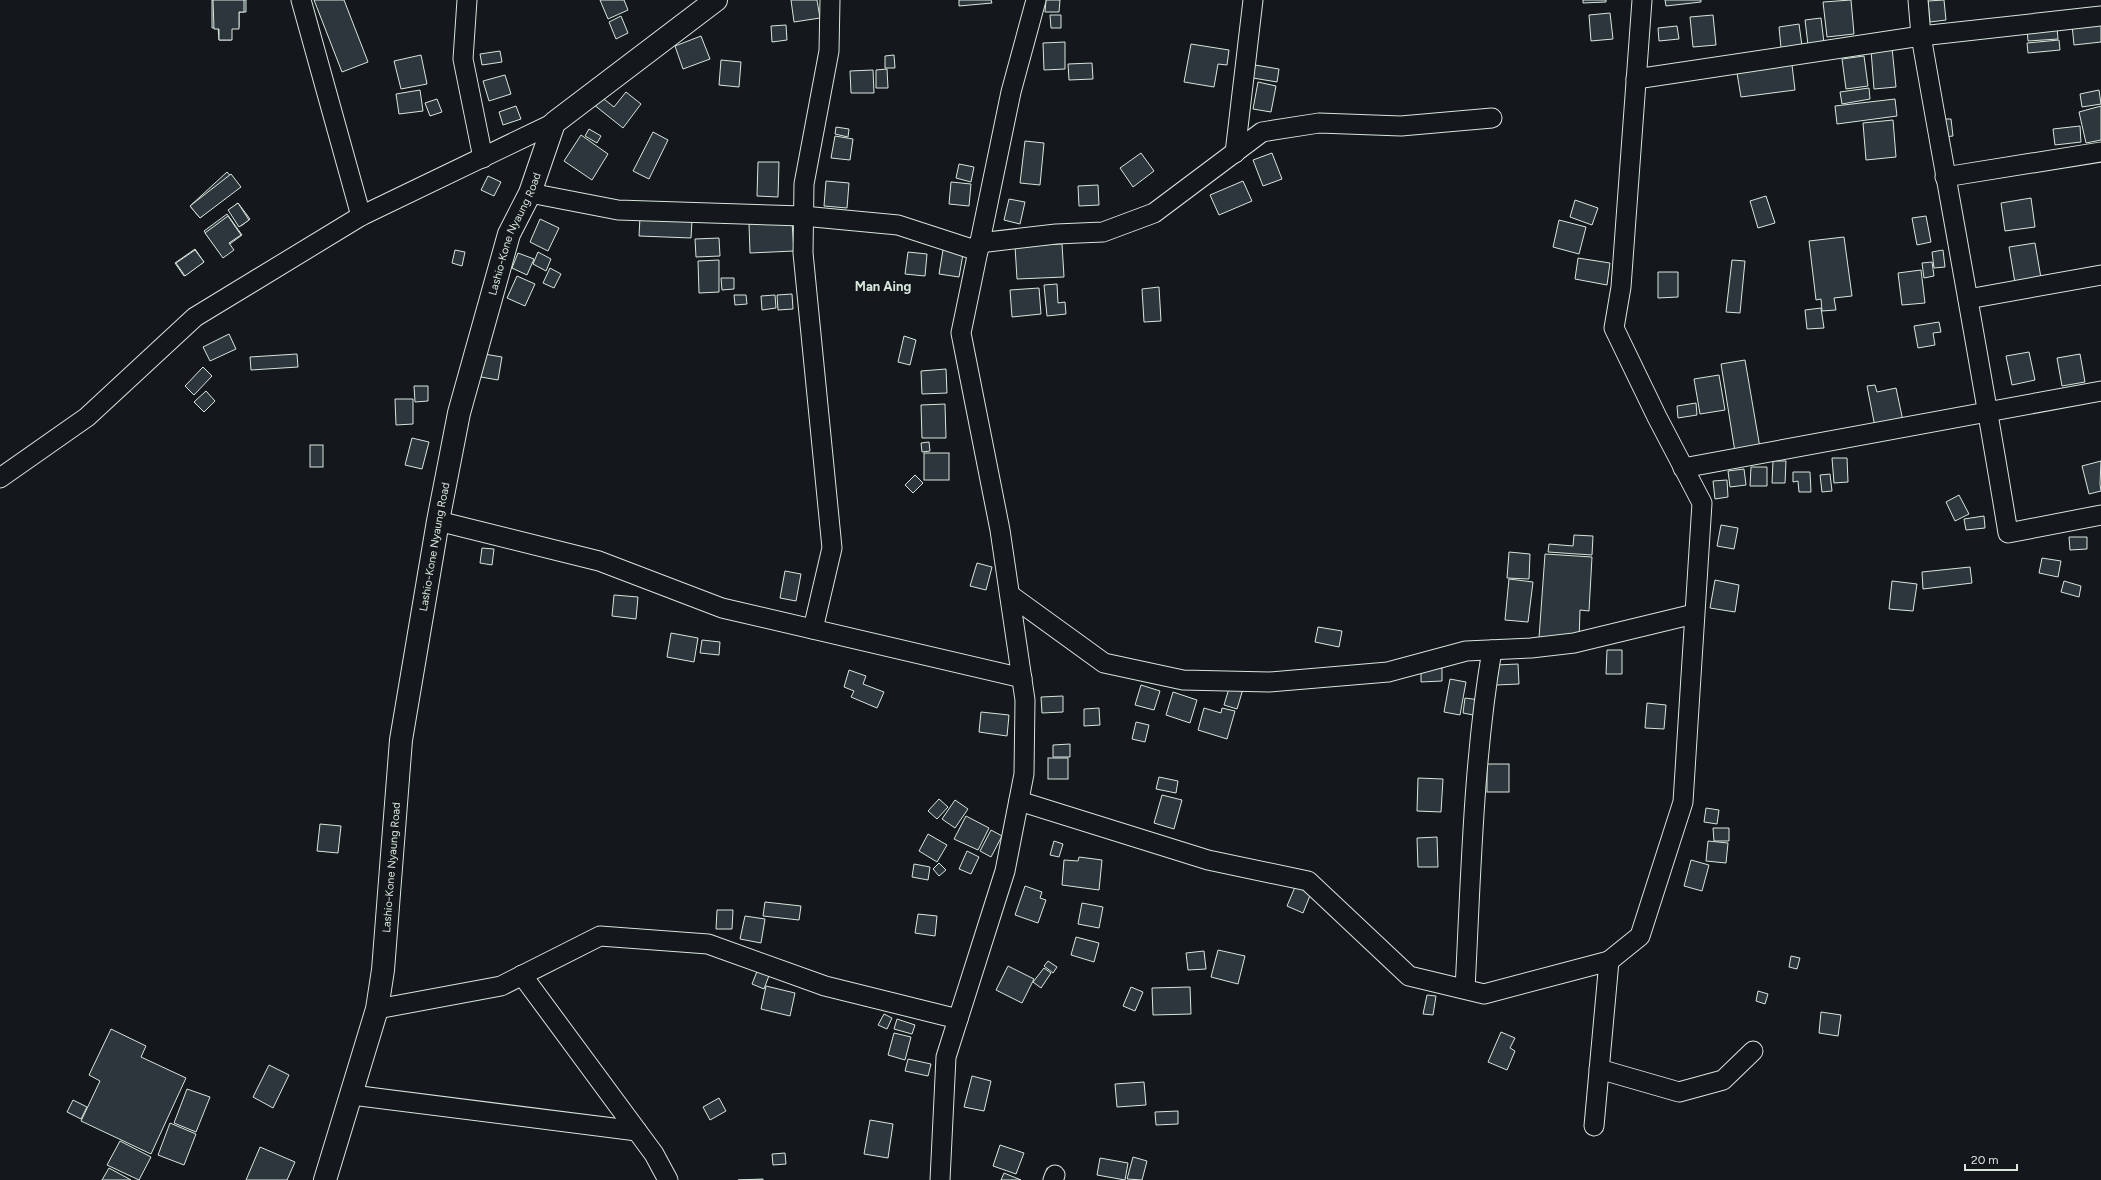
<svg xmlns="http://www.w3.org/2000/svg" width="2101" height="1180" font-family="Figtree,sans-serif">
	<rect width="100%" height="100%" fill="#14181c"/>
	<g fill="#2c363c" stroke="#d8e6dc">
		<polygon points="212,0 246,0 246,12 239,12 239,27 231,27 231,40 219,40 218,27 212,28"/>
		<polygon points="213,0 244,0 244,12 239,12 239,29 232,29 232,40 219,40 219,29 214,29"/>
		<polygon points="314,0 344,0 368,62 342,72"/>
		<polygon points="600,0 624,0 628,10 608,19"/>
		<polygon points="791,0 817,0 820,18 794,22"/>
		<polygon points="959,0 991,0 992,3 959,6"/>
		<polygon points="1046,0 1060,0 1059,12 1045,12"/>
		<polygon points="1583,0 1606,0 1606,2 1583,3"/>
		<polygon points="1665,0 1701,0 1701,2 1666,6"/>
		<polygon points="1851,0 1854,34 1827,37 1823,2"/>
		<polygon points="1944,0 1946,20 1930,22 1928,1"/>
		<polygon points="1610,13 1613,39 1591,41 1589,15"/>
		<polygon points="1050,15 1061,15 1061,28 1051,28"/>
		<polygon points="1713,15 1716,45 1693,47 1690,17"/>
		<polygon points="621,16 628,33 616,39 609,22"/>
		<polygon points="1821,18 1824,43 1808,45 1805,20"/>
		<polygon points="2101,22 2101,42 2074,45 2072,25"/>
		<polygon points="1799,24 1802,46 1781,48 1779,27"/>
		<polygon points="786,25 787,40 772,42 771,26"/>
		<polygon points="1677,26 1679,39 1659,41 1658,28"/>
		<polygon points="2057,27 2058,39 2028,41 2027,29"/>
		<polygon points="701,36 710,59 683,69 675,46"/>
		<polygon points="2059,40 2060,50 2028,53 2027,43"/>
		<polygon points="1065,42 1065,69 1044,70 1043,43"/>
		<polygon points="1191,44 1229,50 1227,65 1218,64 1214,87 1184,82"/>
		<polygon points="1892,48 1896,87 1874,89 1871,50"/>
		<polygon points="500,51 502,62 482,65 480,54"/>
		<polygon points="421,55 427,84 401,89 394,61"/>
		<polygon points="894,55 895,68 885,68 885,56"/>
		<polygon points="1864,56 1868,86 1846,89 1842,59"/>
		<polygon points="721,60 741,62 739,87 719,85"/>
		<polygon points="1092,63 1093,79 1069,80 1068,64"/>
		<polygon points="1255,65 1279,69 1277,82 1253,78"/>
		<polygon points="1792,65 1795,90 1741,97 1737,73"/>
		<polygon points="887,69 888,88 876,88 876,70"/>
		<polygon points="873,70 874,93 851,93 850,71"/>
		<polygon points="505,75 511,94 489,101 483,81"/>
		<polygon points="1258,82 1276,86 1271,112 1253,109"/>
		<polygon points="1869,88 1870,99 1842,104 1840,92"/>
		<polygon points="420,90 423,111 399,114 396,94"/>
		<polygon points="2099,90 2101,104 2082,107 2080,94"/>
		<polygon points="626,92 641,104 623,128 593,104 600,96 614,107"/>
		<polygon points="437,99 442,112 430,116 425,103"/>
		<polygon points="1895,99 1897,116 1837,124 1835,106"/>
		<polygon points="516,106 521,119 503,125 499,112"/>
		<polygon points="2101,106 2101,140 2086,143 2079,112"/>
		<polygon points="1942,119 1951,119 1953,136 1944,137"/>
		<polygon points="1893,120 1896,157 1866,160 1863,123"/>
		<polygon points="2080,126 2081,142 2055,145 2053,129"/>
		<polygon points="836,127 849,129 848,137 835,134"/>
		<polygon points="589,129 601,136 597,143 585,136"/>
		<polygon points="653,132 668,140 649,179 633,171"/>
		<polygon points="581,135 608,154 592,180 564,161"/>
		<polygon points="835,136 853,139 850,160 831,158"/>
		<polygon points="1025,141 1044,143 1040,185 1020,183"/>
		<polygon points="1141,153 1154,171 1133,187 1120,168"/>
		<polygon points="1272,153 1282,179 1263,186 1253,160"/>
		<polygon points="758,162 779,162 778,197 757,196"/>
		<polygon points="959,164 974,167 971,182 956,178"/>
		<polygon points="227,172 238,184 200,218 190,206"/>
		<polygon points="231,174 241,187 200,218 190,206"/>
		<polygon points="488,176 501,182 494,196 481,190"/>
		<polygon points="826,181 849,183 847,208 824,206"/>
		<polygon points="1243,181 1252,201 1219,215 1210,195"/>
		<polygon points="951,182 971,184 969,206 949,204"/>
		<polygon points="1098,185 1099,205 1079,206 1078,186"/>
		<polygon points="1766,196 1775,223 1758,228 1750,201"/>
		<polygon points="2031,198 2035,227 2005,231 2001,203"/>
		<polygon points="1009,199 1025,202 1020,224 1004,220"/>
		<polygon points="1575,200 1598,208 1592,225 1570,217"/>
		<polygon points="238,203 250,219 241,226 229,210"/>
		<polygon points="238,203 249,220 239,227 228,210"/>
		<polygon points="227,214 242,235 219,252 204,231"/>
		<polygon points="228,216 241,235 229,243 234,250 223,258 205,233"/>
		<polygon points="1926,216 1931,242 1917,245 1912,218"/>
		<polygon points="640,217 692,220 691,238 639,236"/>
		<polygon points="540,219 559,228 548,251 530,242"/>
		<polygon points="1559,220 1586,227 1579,254 1553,247"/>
		<polygon points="792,222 794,251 750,253 749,224"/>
		<polygon points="1844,237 1852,296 1834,298 1836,310 1822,311 1821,299 1816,300 1809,241"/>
		<polygon points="719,238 720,256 696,257 695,239"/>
		<polygon points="2035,243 2041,278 2015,283 2009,247"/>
		<polygon points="1062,244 1064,277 1017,279 1015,246"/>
		<polygon points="195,249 204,262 184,276 175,263"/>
		<polygon points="195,250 204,262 185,276 176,263"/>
		<polygon points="455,250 465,252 462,266 452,263"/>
		<polygon points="943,250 963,254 959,277 939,274"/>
		<polygon points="1943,250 1945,267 1934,268 1932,252"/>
		<polygon points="538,252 551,259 546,271 533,264"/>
		<polygon points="908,252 927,254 925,276 905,274"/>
		<polygon points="518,253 534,259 527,275 512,268"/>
		<polygon points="1578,258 1610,263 1607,285 1575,279"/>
		<polygon points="719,260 719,292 699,293 698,261"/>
		<polygon points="1732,260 1745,261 1740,313 1726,312"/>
		<polygon points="1932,262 1934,276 1924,278 1922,263"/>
		<polygon points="550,268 561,274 554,288 543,283"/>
		<polygon points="1921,270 1925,303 1902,305 1898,273"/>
		<polygon points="1658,272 1678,272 1678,297 1658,298"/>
		<polygon points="517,276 535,284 525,306 507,298"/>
		<polygon points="721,278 734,278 734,289 722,290"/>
		<polygon points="1057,284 1058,303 1065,302 1066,314 1047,316 1044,285"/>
		<polygon points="1159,287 1161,321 1144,322 1142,289"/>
		<polygon points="1039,288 1041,314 1012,317 1010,290"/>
		<polygon points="792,294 793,309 778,310 777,295"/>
		<polygon points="734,295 746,295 747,304 735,305"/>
		<polygon points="775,295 776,308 762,310 761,296"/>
		<polygon points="1821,308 1824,328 1807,329 1805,310"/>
		<polygon points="1939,322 1941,332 1933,333 1935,345 1918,348 1914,326"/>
		<polygon points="229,334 236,349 210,361 203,347"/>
		<polygon points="904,336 916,340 910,365 898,362"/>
		<polygon points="2029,352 2035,380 2012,385 2006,356"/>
		<polygon points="297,354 298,367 251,370 250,357"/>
		<polygon points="484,354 502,357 498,380 481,377"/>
		<polygon points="2080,354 2085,382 2062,386 2057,358"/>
		<polygon points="1745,360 1760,448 1735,452 1721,364"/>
		<polygon points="203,367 212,376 194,395 185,386"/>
		<polygon points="946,369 947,393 922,394 921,371"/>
		<polygon points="1719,375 1725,410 1700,414 1694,379"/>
		<polygon points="1875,385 1877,392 1896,388 1903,421 1875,427 1867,386"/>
		<polygon points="414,386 428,386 428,401 415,402"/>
		<polygon points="206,391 215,401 204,412 194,402"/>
		<polygon points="395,399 413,399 413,424 396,425"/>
		<polygon points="1696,403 1697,415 1678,418 1677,406"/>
		<polygon points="945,404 946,438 922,438 921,405"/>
		<polygon points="412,438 429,442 422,469 405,465"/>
		<polygon points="929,442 930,451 922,452 921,443"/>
		<rect x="310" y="445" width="13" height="22"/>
		<rect x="924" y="453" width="25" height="27"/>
		<polygon points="1832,458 1847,458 1848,482 1834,483"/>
		<polygon points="1773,461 1786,461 1785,483 1772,483"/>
		<polygon points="2101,461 2100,484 2101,491 2089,494 2082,466"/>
		<polygon points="1751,467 1767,467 1767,486 1750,486"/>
		<polygon points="1744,469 1746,485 1730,487 1728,471"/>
		<polygon points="1793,472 1810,472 1811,492 1799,492 1798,481 1793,482"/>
		<polygon points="1830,474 1832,491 1822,492 1820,475"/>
		<polygon points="915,475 923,483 913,493 905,485"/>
		<polygon points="1727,480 1728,497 1715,499 1713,481"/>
		<polygon points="1959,495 1969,514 1955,521 1946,502"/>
		<polygon points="1984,516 1985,528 1966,530 1964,519"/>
		<polygon points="1721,525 1738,528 1734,549 1717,546"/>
		<polygon points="1574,535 1593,536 1592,555 1548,552 1549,544 1573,546"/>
		<polygon points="2069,537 2087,537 2087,549 2070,550"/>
		<polygon points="482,548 494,549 492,565 480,563"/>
		<polygon points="1509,552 1530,554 1529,579 1507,578"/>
		<polygon points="1545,554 1592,557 1589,611 1580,610 1579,640 1539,638"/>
		<polygon points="2042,558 2061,561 2058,577 2039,573"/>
		<polygon points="977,563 992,567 986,590 970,586"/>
		<polygon points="1970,567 1972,583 1923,589 1922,572"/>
		<polygon points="785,571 801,574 796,601 780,598"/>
		<polygon points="1509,579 1533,582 1528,622 1505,620"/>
		<polygon points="1715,580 1739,585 1735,612 1710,608"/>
		<polygon points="1892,581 1917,584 1913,611 1889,609"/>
		<polygon points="2064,581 2081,586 2079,597 2061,592"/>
		<polygon points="614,595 638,597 636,619 612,616"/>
		<polygon points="1318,627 1342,631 1339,647 1315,642"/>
		<polygon points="671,633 698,638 694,662 667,657"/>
		<polygon points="702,640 720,642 719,655 700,653"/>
		<polygon points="1607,650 1622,650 1622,674 1606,674"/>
		<polygon points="1518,664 1519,684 1496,685 1496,665"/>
		<polygon points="1421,668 1442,668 1442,681 1421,682"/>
		<polygon points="849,670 866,676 863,684 884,692 877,708 851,697 854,691 844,687"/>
		<polygon points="1450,679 1466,682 1460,715 1444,712"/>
		<polygon points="1141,685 1160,691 1154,710 1135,705"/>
		<polygon points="1230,685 1243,689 1237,709 1224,705"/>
		<polygon points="1173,692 1197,700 1190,723 1166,715"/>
		<polygon points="1063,696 1063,712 1042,713 1041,697"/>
		<polygon points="1465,698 1480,700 1478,716 1463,713"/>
		<polygon points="1647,703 1666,705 1664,729 1645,728"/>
		<polygon points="1099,708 1100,725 1084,726 1084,709"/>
		<polygon points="1204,708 1221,713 1222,708 1235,711 1227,739 1198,730"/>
		<polygon points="981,712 1009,715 1007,736 979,732"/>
		<polygon points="1136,722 1149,725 1145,742 1132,739"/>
		<polygon points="1070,744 1070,757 1053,757 1053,745"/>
		<rect x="1048" y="758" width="20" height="21"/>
		<rect x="1487" y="764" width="22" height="28"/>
		<polygon points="1159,777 1178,781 1176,793 1156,789"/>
		<polygon points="1418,778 1443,779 1441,812 1417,811"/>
		<polygon points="1162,795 1182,800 1174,829 1154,823"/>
		<polygon points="939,799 948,807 937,819 928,811"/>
		<polygon points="955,800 968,809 955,828 942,819"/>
		<polygon points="1706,808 1719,810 1717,824 1704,822"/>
		<polygon points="966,816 989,828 978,850 954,839"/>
		<polygon points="320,824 341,826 338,853 317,851"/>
		<polygon points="1713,828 1729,828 1729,841 1714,841"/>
		<polygon points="991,830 1002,836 991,857 980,851"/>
		<polygon points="928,834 947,845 937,862 919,851"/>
		<polygon points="1437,837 1438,867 1418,867 1417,838"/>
		<polygon points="1054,841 1063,844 1059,857 1050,855"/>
		<polygon points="1708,841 1728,843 1726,863 1706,861"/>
		<polygon points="967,851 979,857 971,874 959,869"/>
		<polygon points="1079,857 1102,860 1099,890 1062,885 1064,860 1078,861"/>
		<polygon points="1691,860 1709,865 1702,891 1684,886"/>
		<polygon points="939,863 946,870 939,876 933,869"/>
		<polygon points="914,864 930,867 928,880 912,877"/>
		<polygon points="1025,886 1042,892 1040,898 1046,900 1038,923 1015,915"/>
		<polygon points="1295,887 1311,893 1303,913 1287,906"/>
		<polygon points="765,902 801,906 799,920 763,916"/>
		<polygon points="1082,903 1103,907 1099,928 1078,924"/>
		<polygon points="717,910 733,910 732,929 716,929"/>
		<polygon points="918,914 937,916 935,936 915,933"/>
		<polygon points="745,916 765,919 761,943 740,939"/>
		<polygon points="1076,937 1099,943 1094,962 1071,955"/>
		<polygon points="1218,950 1245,956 1238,984 1211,977"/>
		<polygon points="1204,951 1206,969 1188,970 1186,953"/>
		<polygon points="1791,956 1800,958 1797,969 1789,967"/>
		<polygon points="1048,961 1057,967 1053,973 1044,966"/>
		<polygon points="1008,966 1034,979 1022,1003 996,990"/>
		<polygon points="1044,968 1051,973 1041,988 1033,982"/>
		<polygon points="758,969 770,973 764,989 752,984"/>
		<polygon points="766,986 795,993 790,1016 761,1009"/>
		<polygon points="1131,987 1143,992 1135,1011 1123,1006"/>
		<polygon points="1190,987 1191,1014 1153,1015 1152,988"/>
		<polygon points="1758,991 1768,994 1765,1004 1756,1001"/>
		<polygon points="1427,995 1436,996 1433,1015 1423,1014"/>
		<polygon points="1821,1012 1841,1015 1838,1036 1819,1033"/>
		<polygon points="884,1014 892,1018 887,1029 878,1025"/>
		<polygon points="897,1019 915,1025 912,1034 894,1029"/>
		<polygon points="111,1029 146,1046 141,1057 186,1078 151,1154 81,1121 100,1081 89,1075"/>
		<polygon points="1501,1032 1515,1038 1510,1048 1515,1051 1507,1070 1488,1062"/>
		<polygon points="894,1033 911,1037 905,1060 888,1055"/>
		<polygon points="908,1059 931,1064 928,1076 905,1071"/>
		<polygon points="269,1065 289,1075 273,1108 253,1097"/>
		<polygon points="972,1076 991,1081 984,1111 964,1107"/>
		<polygon points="1144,1082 1146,1105 1117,1107 1115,1084"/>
		<polygon points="187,1089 210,1097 196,1132 174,1123"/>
		<polygon points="719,1098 726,1111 710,1120 703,1107"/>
		<polygon points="73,1100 87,1107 81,1119 67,1112"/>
		<polygon points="1178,1111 1178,1124 1156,1125 1155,1112"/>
		<polygon points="870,1120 893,1124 888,1158 864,1154"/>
		<polygon points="170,1123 196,1134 184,1165 158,1155"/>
		<polygon points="120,1141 151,1157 139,1180 107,1165"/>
		<polygon points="1000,1145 1024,1153 1016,1174 993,1166"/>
		<polygon points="260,1147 295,1162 287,1180 246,1180"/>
		<polygon points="785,1153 786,1164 773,1165 772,1154"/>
		<polygon points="1133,1157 1147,1161 1142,1180 1127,1179"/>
		<polygon points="1100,1158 1128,1163 1125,1180 1097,1175"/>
		<polygon points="109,1168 131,1180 102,1180"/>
		<polygon points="1004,1173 1021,1180 1001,1180"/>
		<polygon points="763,1179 763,1180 738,1180"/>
	</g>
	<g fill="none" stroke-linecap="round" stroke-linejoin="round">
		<g stroke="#d8e6dc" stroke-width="21">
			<g id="minor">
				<polyline points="301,0 361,216"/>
				<polyline points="467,0 463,59 483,158"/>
				<path d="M1918 0 1921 36C1950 202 1981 367 2008 533L2101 515"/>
				<polyline points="1636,79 1921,36 2101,16"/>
				<polyline points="1235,153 1253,0"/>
				<polyline points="1945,177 2101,152"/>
				<polyline points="530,193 618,210 803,216 898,225 978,251"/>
				<polyline points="979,243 1056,234 1103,232 1154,213 1262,132 1319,123 1401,126 1492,118"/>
				<polyline points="1968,299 2101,275"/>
				<polyline points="1683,468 2101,391"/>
				<polyline points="0,478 87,417 195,317 361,216 554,123"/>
				<polyline points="438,521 599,561 722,608 1022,678"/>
				<polyline points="1010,595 1104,663 1183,680 1269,682 1388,672 1466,651 1531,648 1574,643 1694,614"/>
				<polyline points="813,629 832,548 803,253 804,184 829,51 830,0"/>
				<polyline points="1019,801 1208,860 1308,881 1409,976 1484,994 1609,961"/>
				<polyline points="522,975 654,1154 668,1180"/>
				<path d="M1465 989C1471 876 1473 762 1492 650"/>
				<polyline points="377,1009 501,986 600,936 708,944 825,986 958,1019"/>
				<polyline points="1599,1069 1679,1092 1723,1080 1753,1051"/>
				<polyline points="352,1095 637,1131"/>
				<polyline points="1594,1126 1609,961 1640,936 1683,802 1702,503 1657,417 1614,328 1621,287 1642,0"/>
				<polyline points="940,1180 946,1057 1005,871 1024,774 1025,700 1000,530 961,333 1011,92 1036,0"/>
				<polyline points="1053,1180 1055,1175"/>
			</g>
		</g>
		<g stroke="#d8e6dc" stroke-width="24">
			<g id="major">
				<path id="s1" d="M325 1180 377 1009 383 970 401 740 438 521 459 413 509 234 530 193 554 123 716 0"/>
			</g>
		</g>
		<use href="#minor" stroke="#14181c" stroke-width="19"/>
		<use href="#major" stroke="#14181c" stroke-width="22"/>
	</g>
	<g text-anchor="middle" stroke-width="3" stroke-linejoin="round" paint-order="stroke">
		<g font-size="11" fill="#d8e6dc" stroke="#14181c">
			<text dy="4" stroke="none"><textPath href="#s1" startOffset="969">Lashio-Kone Nyaung Road</textPath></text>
			<text dy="4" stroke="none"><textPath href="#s1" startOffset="645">Lashio-Kone Nyaung Road</textPath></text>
			<text dy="4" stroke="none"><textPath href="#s1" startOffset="321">Lashio-Kone Nyaung Road</textPath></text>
		</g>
		<g font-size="13" font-weight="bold" fill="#d8e6dc" stroke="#14181c">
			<text x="883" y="291">Man Aing</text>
		</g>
	</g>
	<path d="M1965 1164v6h52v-6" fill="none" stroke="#d8e6dc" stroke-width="2"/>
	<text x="1971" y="1164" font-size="12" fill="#d8e6dc" stroke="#14181c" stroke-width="3" paint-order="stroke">20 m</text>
</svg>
